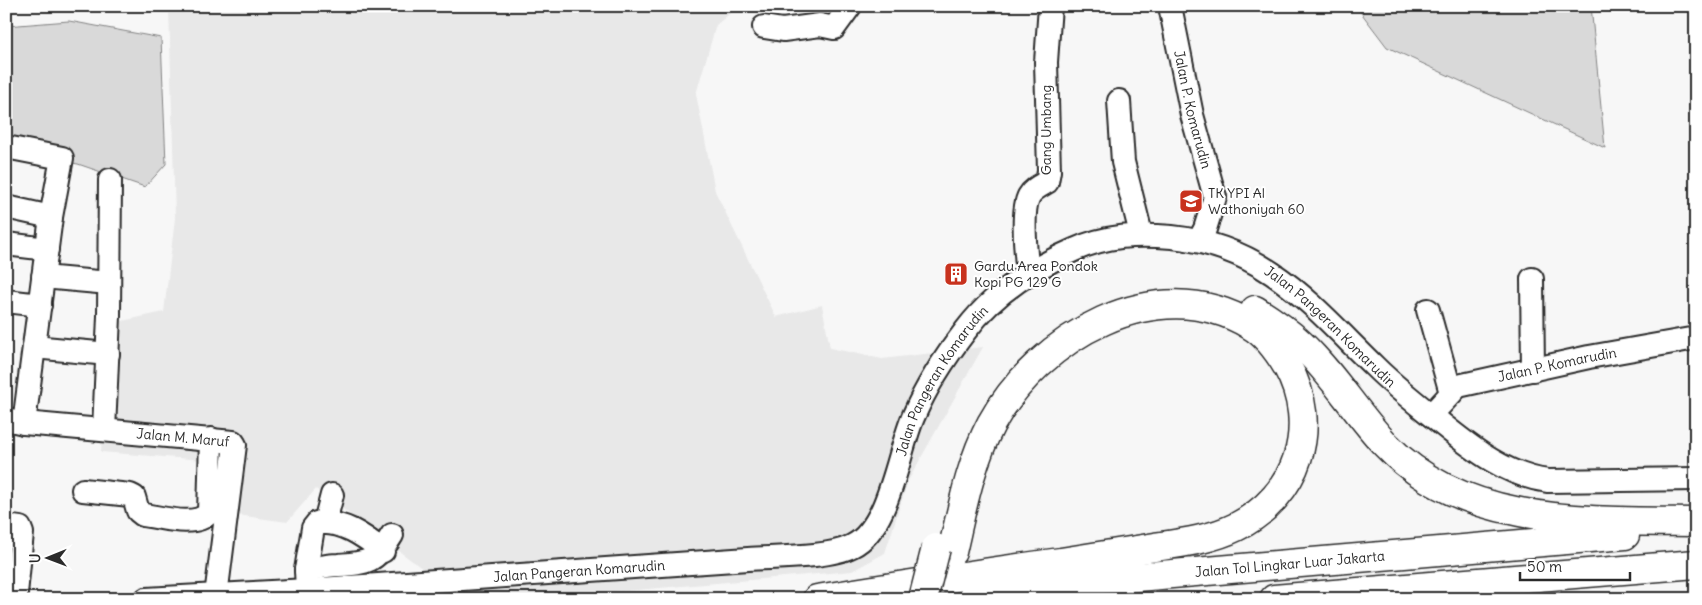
<svg xmlns="http://www.w3.org/2000/svg" width="1702" height="605" font-family="Delius,sans-serif">
	<rect width="100%" height="100%" fill="#f7f7f7"/>
	<filter id="ink" filterUnits="userSpaceOnUse"><feTurbulence type="fractalNoise" baseFrequency=".02" numOctaves="2"/><feDisplacementMap in="SourceGraphic" scale="10" xChannelSelector="R" yChannelSelector="G"/><feConvolveMatrix kernelMatrix="1 2 1 2 8 2 1 2 1" color-interpolation-filters="sRGB"/></filter>
	<g filter="url(#ink)">
		<polygon fill="#e8e8e8" points="169,6 739,6 716,25 696,94 715,191 776,317 822,305 830,348 882,359 983,347 908,481 885,553 852,571 535,599 463,599 316,489 287,522 238,515 241,463 101,452 108,324 164,312 175,218"/>
		<g fill="#d9d9d9" stroke="#828282">
			<polygon points="1356,6 1591,6 1605,148 1387,47"/>
			<polygon points="69,21 161,38 166,164 145,187 78,164 6,152 6,26"/>
		</g>
		<g fill="none" stroke-linecap="round" stroke-linejoin="round">
			<g stroke="#2b2b2b" stroke-width="26">
				<g id="minor">
					<path id="s1" d="M1170 6 1192 115 1215 197 1205 229 1199 240"/>
					<polyline points="764,27 783,30 820,25 834,28 850,6"/>
					<polyline points="1119,101 1123,162 1141,234"/>
					<polyline points="6,147 62,158 51,217 24,423"/>
					<polyline points="6,207 51,217"/>
					<polyline points="6,244 47,249"/>
					<path d="M1028 274C1026 257 1021 210 1029 196 1033 189 1040 186 1047 182L1049 171 1046 62 1050 6"/>
					<polyline points="43,277 109,283"/>
					<polyline points="1532,279 1533,370"/>
					<polyline points="6,301 40,305"/>
					<polyline points="1428,310 1451,393"/>
					<polyline points="34,347 108,354"/>
					<path id="s2" d="M1431 415 1458 386 1589 357 1696 338"/>
					<path id="s3" d="M6 419 24 423 233 442 235 445 216 596"/>
					<polyline points="104,430 109,316 110,180"/>
					<path d="M83 490 130 495 134 497 138 511 143 515C161 517 195 528 209 513L211 439"/>
					<polyline points="325,522 332,495"/>
					<polyline points="6,526 20,528 22,533 16,594 12,599"/>
					<path d="M306 570C317 568 327 565 338 565 368 563 376 562 392 535"/>
					<path d="M307 590 306 570 313 528 317 523C342 520 364 536 383 551"/>
					<path id="s4" d="M146 599 307 590 748 559C775 557 829 558 852 546 890 528 898 450 914 415 927 385 946 356 966 330 993 294 1033 268 1074 250 1107 235 1137 234 1172 237 1267 247 1312 306 1375 367 1396 388 1420 406 1443 425 1474 450 1508 476 1548 481L1696 479"/>
				</g>
			</g>
			<g stroke="#2b2b2b" stroke-width="31">
				<g id="highway">
					<path d="M1255 310C1271 320 1287 331 1301 344 1333 374 1356 413 1386 445 1464 527 1591 521 1696 522"/>
					<path id="s5" d="M975 591 1625 535"/>
					<path d="M817 599C898 586 979 573 1061 562 1092 557 1124 552 1155 547 1182 543 1212 539 1236 527 1298 496 1321 427 1287 366 1278 351 1266 334 1250 325 1156 268 1038 338 991 424 970 464 962 509 952 552"/>
					<polyline points="1274,599 1696,564"/>
				</g>
			</g>
			<use href="#minor" stroke="#fff" stroke-width="22"/>
			<use href="#highway" stroke="#fff" stroke-width="28"/>
			<g stroke="#2b2b2b" stroke-width="31" stroke-linecap="butt">
				<polyline id="highway-bridge" points="923,599 936,548"/>
			</g>
			<use href="#highway-bridge" stroke="#fff" stroke-width="28"/>
		</g>
	</g>
	<defs>
		<g id="school-square" transform="scale(1.25)"><rect x="-9" y="-9" width="18" height="18" rx="4" fill="#c8321e" stroke="#fff"/><path d="M0-5L7-2L0 1L-7-2ZM-4 1L0 2.5L4 1V4Q0 6-4 4Z" fill="#fff"/></g>
		<g id="building-square" transform="scale(1.25)"><rect x="-9" y="-9" width="18" height="18" rx="4" fill="#c8321e" stroke="#fff"/><path d="M-4-6H4V6H1V3H-1V6H-4ZM-2.5-4.3h1.7v1.8h-1.7ZM.8-4.3h1.7v1.8H.8ZM-2.5-1h1.7V.8h-1.7ZM.8-1h1.7V.8H.8Z" fill="#fff"/></g>
	</defs>
	<g fill-rule="evenodd">
		<use href="#school-square" x="1191" y="201"/>
		<use href="#building-square" x="956" y="274"/>
	</g>
	<g text-anchor="middle" stroke-width="4" stroke-linejoin="round" paint-order="stroke">
		<g font-size="14" fill="#2b2b2b" stroke="#fff">
			<text dy="5" stroke="none"><textPath href="#s1" startOffset="106">Jalan P. Komarudin</textPath></text>
			<text transform="translate(1046 130) rotate(-90)" y="5">Gang Umbang</text>
			<text dy="5" stroke="none"><textPath href="#s4" startOffset="1379">Jalan Pangeran Komarudin</textPath></text>
			<text dy="5" stroke="none"><textPath href="#s2" startOffset="141">Jalan P. Komarudin</textPath></text>
			<text dy="5" stroke="none"><textPath href="#s4" startOffset="900">Jalan Pangeran Komarudin</textPath></text>
			<text dy="5" stroke="none"><textPath href="#s3" startOffset="178">Jalan M. Maruf</textPath></text>
			<text dy="5" stroke="none"><textPath href="#s5" startOffset="316">Jalan Tol Lingkar Luar Jakarta</textPath></text>
			<text dy="5" stroke="none"><textPath href="#s4" startOffset="434">Jalan Pangeran Komarudin</textPath></text>
		</g>
		<g font-size="14" fill="#2b2b2b" stroke="#fff" text-anchor="start">
			<text x="1208" y="198">TK YPI Al<tspan x="1208" dy="16">Wathoniyah 60</tspan></text>
			<text x="974" y="271">Gardu Area Pondok<tspan x="974" dy="16">Kopi PG 129 G</tspan></text>
		</g>
	</g>
	<rect width="1702" height="605" fill="none" stroke="#fff" stroke-width="25"/>
	<rect x="12" y="12" width="1677" height="580" fill="none" stroke="#2b2b2b" stroke-width="2" filter="url(#ink)"/>
	<g transform="translate(48 558) rotate(269)" stroke="#ffffff" stroke-width="4" paint-order="stroke">
	<path d="M0-4L9 19L0 12L-9 19Z" fill="#2b2b2b"/>
	<text y="-8" font-size="14" font-weight="bold" text-anchor="middle" fill="#2b2b2b">U</text>
	</g>
	<path d="M1520 572v8h110v-8" fill="none" stroke="#2b2b2b" stroke-width="2.5"/>
	<text x="1527" y="572" font-size="15" fill="#2b2b2b" stroke="#ffffff" stroke-width="4" paint-order="stroke">50 m</text>
</svg>
